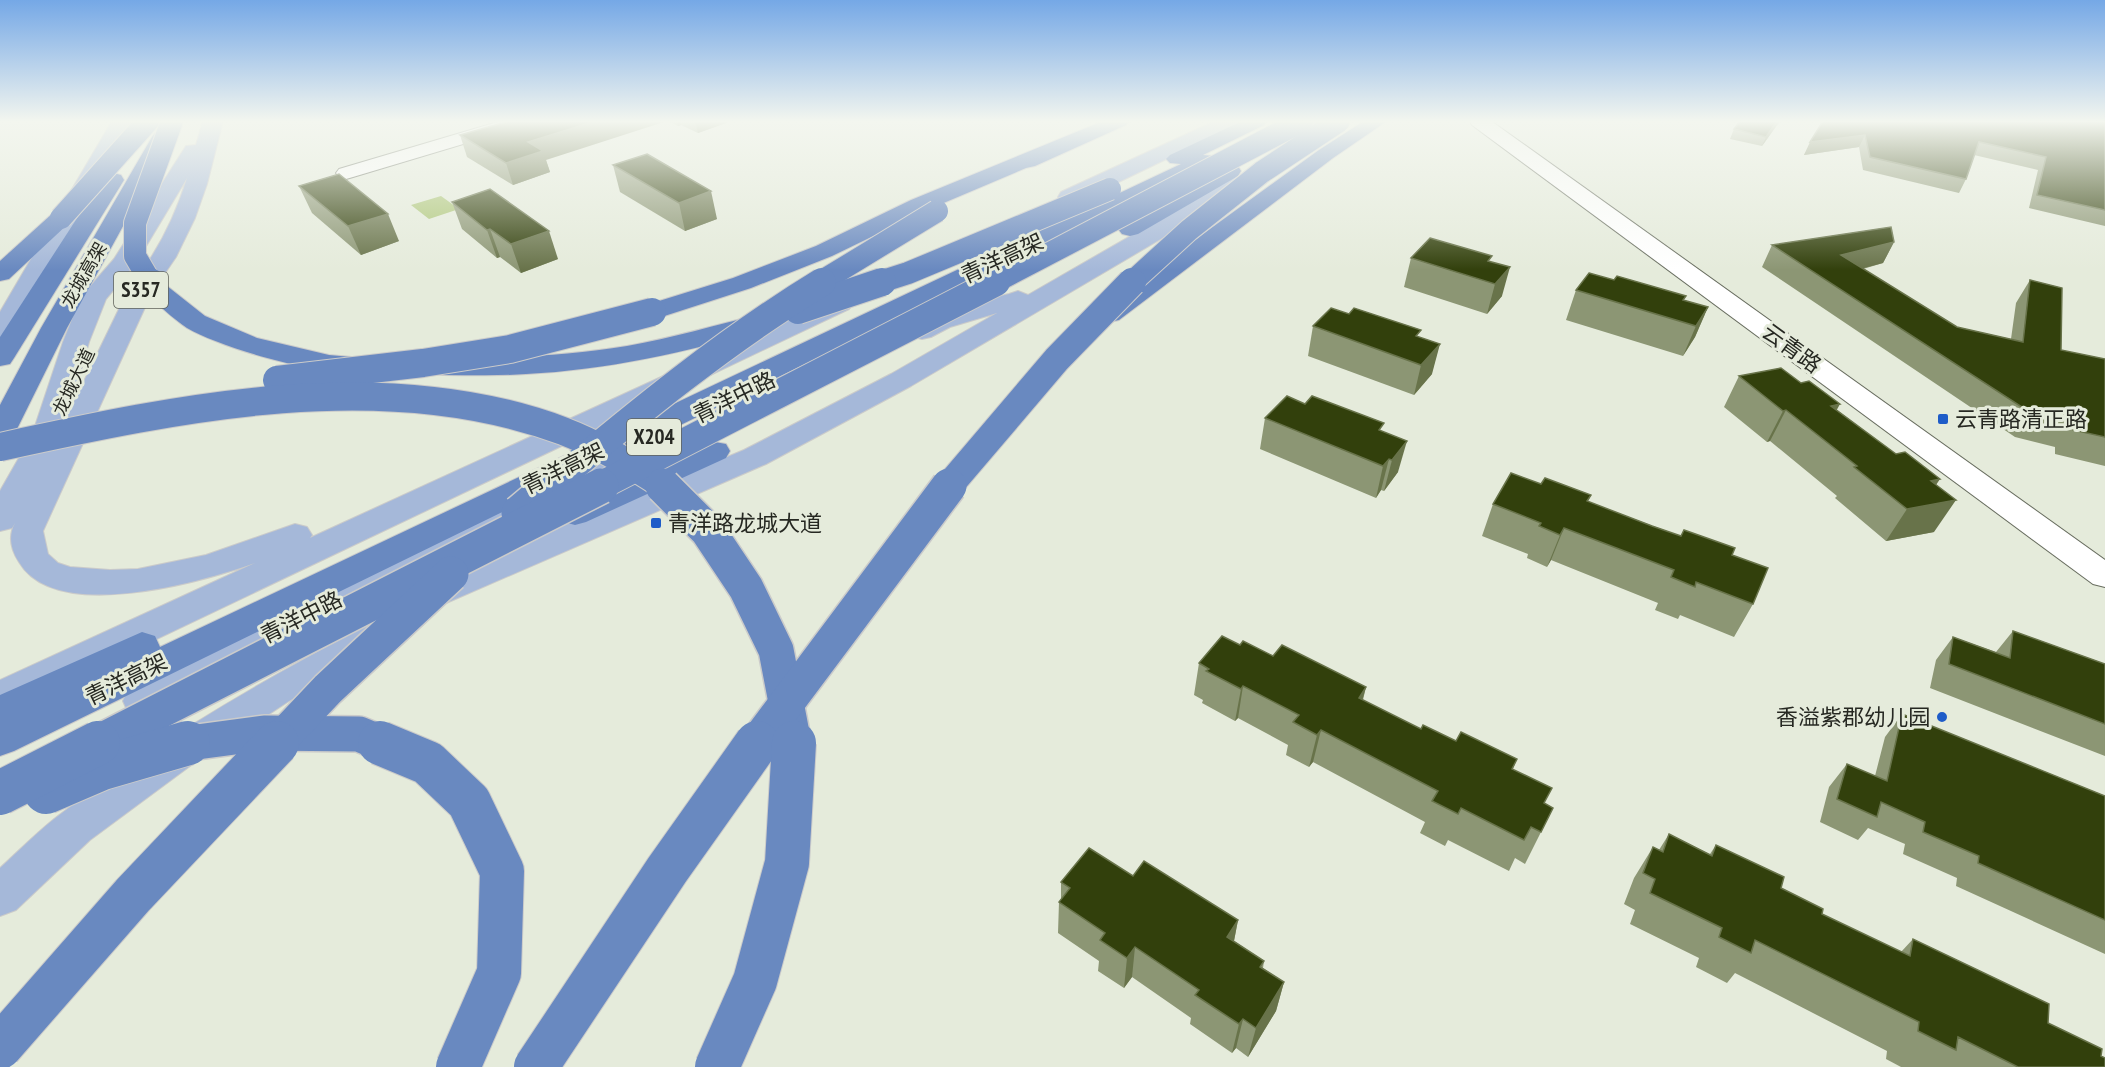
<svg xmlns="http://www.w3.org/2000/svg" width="2105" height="1067" font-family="'PT Sans Narrow','Noto Sans SC',sans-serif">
	<rect width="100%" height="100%" fill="#e5ebdb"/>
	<polygon fill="#acc576" points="441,196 459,209 429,219 411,205"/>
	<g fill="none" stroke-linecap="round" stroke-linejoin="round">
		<g stroke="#686d5f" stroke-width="2">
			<g id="minor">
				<polygon points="501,121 529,121 527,125 353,177 346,179 339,177 336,173 339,169"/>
				<polygon points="1470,121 1491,121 2105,560 2105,587 2093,584 1472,125"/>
			</g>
		</g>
		<g stroke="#cbcbca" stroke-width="2">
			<g id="major">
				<polygon points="112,121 132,121 13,335 9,341 0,343 0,312"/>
				<path d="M203 121H223L207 184 195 218 176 257 152 292 43 531 48 554 58 563 70 567 110 570 138 569 206 555 295 524 307 527 312 535 310 538 831 299 840 296 849 299 853 304 849 309 14 707 0 712V680L255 563C201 582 55 624 19 562 11 550 8 536 15 523L12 528 0 531V491L32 435 63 342 81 297 114 259 186 146 196 145ZM187 178C177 211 162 243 142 271 134 282 124 292 116 304L119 309 70 410 89 342 106 299 136 263Z"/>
				<polygon points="1215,121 1240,121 1237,125 1077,202 1069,204 1061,202 1058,197 1061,192"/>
				<polygon points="1304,121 1329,121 1326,125 1278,147 1271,149 1264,147 1261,143 1264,139"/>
				<path d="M1241 175 1249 177 1252 182 1249 187 911 386 766 464 437 607 425 610 413 607 407 598 413 589 744 450 891 374 997 313 950 327 931 337 922 339 913 337 909 331C923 310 984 301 1009 294L1018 291 1028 295 1233 177Z"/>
				<polygon points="637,436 648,438 652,445 648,452 156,712 142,716 128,712 123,701 128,690 626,438"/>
				<path d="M375 624 388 628 393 637 388 646 289 701 190 766 90 840 16 910 0 916V868C20 850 40 829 62 813 157 742 258 683 362 628Z"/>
			</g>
		</g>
		<g stroke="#cbcbca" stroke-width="2">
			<g id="highway">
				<polygon points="1103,121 1129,121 1126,125 1035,166 1026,168 927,210 832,256 751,288 652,320 643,318 639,312 643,306 733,278 816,246 911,200"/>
				<polygon points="1242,121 1267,121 1264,125 1203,155 1214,156 1218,160 1214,164 14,751 0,756 0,695 142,632 155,636 160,647 1181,164 1170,163 1166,159 1170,155"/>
				<polygon points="1364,121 1387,121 1333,158 1119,320 1110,322 1101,320 1097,314 1101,308 1319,150"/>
				<polygon points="162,131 169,133 172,137 67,328 15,433 11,439 0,442 0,405 41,328 152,137 155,133"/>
				<polygon points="1230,165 1238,166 1241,171 1238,176 1138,234 1130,236 1122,234 1118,229 1122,224 1222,166"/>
				<polygon points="113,173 121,175 124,180 14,358 10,364 0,366 0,337 105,175"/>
				<polygon points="61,211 69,213 72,218 69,223 9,279 0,281 0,261 53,213"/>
				<path d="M153 279 162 282 205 316 257 338 329 355 374 359 378 365 374 371C334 381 223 349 187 328 172 318 158 304 144 292L140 287 144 282Z"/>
				<path d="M761 314 770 316 774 322 770 328C692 351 608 370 526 374 499 376 471 375 443 375L433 373 429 367 433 361 443 359C505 358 566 356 627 346 672 338 716 325 761 314Z"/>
				<polygon points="715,442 726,444 730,451 726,458 586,522 575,525 564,522 559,514 564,506"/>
			</g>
		</g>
		<use href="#minor" fill="#fff" fill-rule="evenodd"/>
		<use href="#major" fill="#a5b8d9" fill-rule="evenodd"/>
		<use href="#highway" fill="#6989c0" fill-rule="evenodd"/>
		<g stroke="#cbcbca" stroke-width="24" stroke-linecap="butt">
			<g id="highway-bridge-far3">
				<polyline points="61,218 148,121"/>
				<polyline points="151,283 135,256 135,223 172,121"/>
				<polyline points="819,283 937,211"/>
				<polyline points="877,283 908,273 1110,189"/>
				<polyline points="993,283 1302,121"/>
				<polyline points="1131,283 1189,230 1262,172 1339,121"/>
			</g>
		</g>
		<g stroke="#cbcbca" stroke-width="30" stroke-linecap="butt">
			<g id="highway-bridge-far2">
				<polyline points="150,282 153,287"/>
				<polyline points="798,310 882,282"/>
				<polyline points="277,380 423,363 510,349 652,312"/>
				<path d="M0 447C179 408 385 364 563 431 600 445 633 465 666 487"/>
				<path d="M549 487C636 414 725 341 822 282"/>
				<polyline points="598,487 996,282"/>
				<polyline points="948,487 1057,359 1132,282"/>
			</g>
		</g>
		<g stroke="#cbcbca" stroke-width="38" stroke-linecap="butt">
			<g id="highway-bridge-far1">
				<polyline points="663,486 708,531 746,588 776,650 794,744"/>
				<polyline points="519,513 551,486"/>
				<polyline points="95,744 601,486"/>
				<polyline points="182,744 264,733 359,734 383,744"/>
				<polyline points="276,744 328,689 451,574"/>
				<polyline points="756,744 949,486"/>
			</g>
		</g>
		<g stroke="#cbcbca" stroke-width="46" stroke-linecap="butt">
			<g id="highway-bridge">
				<polyline points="380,743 428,763 469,802 502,871 499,973 458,1067"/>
				<polyline points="46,792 102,768 188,743"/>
				<polyline points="0,793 98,743"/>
				<polyline points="0,1047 133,895 277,743"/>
				<polyline points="536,1067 667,870 757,743"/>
				<polyline points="717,1067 755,981 787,863 794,743"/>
			</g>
		</g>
		<use href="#highway-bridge-far3" stroke="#6989c0" stroke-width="22"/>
		<use href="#highway-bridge-far2" stroke="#6989c0" stroke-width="28"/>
		<use href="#highway-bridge-far1" stroke="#6989c0" stroke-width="35"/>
		<use href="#highway-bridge" stroke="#6989c0" stroke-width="44"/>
	</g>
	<g fill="#8c9674">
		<polygon points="668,121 726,121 726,123 698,133 681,125 678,126"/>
		<polygon points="1740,121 1780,121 1762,146 1730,139 1734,129"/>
		<polygon points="1823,121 2105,121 2105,226 2029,208 2038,170 1974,155 1966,179 1959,193 1863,170 1859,147 1804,155"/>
		<polygon points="460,135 546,160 550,172 513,185 467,157"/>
		<polygon points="613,165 717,219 685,231 620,192"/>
		<polygon points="299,186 399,241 361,255 312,213"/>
		<polygon points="452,202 558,259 521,273 500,257 497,258 462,229"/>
		<polygon points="1894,242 1883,263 1863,269 1957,327 2011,339 2016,303 2030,280 2061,350 2105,359 2105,466 2055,454 2055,447 2015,437 1762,267 1772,245"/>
		<polygon points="1411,258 1490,261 1502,296 1487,314 1404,287"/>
		<polygon points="1576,290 1684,300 1708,307 1695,337 1683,356 1566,320"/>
		<polygon points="1313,326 1419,337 1432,374 1414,395 1308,356"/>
		<polygon points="1739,376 1837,410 1936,485 1934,532 1886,541 1835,498 1837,496 1770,441 1767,442 1724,407"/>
		<polygon points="1265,418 1382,431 1398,472 1384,491 1381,490 1376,498 1260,449"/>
		<polygon points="1541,484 1591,495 1588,502 1732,555 1753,604 1734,637 1680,615 1678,619 1655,610 1658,603 1551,560 1547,567 1527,558 1528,554 1482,536 1493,504"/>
		<polygon points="2013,631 2105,664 2105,756 1930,688 1936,660 1953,637 1996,652"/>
		<polygon points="1240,645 1366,687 1363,700 1421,729 1456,741 1517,759 1513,769 1544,803 1553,808 1525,864 1515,858 1509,871 1448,840 1445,846 1420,833 1425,822 1313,762 1309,767 1286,755 1288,745 1238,718 1235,721 1202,703 1203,700 1194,695 1199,663"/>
		<polygon points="1902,714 2105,796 2105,954 1956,886 1957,878 1903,854 1905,844 1868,828 1858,840 1820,822 1829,787 1847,764 1875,776 1885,737"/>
		<polygon points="1669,834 1710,854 1716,845 1781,888 1822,914 1901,952 1913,939 2101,1056 2105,1067 1901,1067 1886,1059 1887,1051 1735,973 1727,983 1696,967 1699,958 1630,924 1635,910 1624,904 1634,878 1653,847 1659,850"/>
		<polygon points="1133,876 1238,920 1234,941 1264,961 1263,968 1284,982 1276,1011 1248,1057 1236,1048 1232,1053 1190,1024 1191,1018 1132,977 1124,988 1098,971 1099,961 1058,933 1059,902 1061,899 1061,882"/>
	</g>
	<g fill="#68734a">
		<polygon points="596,121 667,121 546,160 550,172 513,185 506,163 528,142"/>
		<polygon points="677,121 680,121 681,125 678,126"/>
		<polygon points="695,121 726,121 726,123 698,133"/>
		<polygon points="1777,121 1780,121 1762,146 1766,137"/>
		<polygon points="1865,135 1859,147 1804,155 1810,142"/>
		<polygon points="711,191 717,219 685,231 679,203"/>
		<polygon points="388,214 399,241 361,255 348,226"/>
		<polygon points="490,229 500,257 497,258 487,230"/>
		<polygon points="549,231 558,259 521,273 511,244"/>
		<polygon points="1894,242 1883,263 1830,277 1841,255"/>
		<polygon points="1510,267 1502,296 1487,314 1495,284"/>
		<polygon points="1708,307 1695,337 1683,356 1696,326"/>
		<polygon points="1440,344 1432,374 1414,395 1421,365"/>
		<polygon points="1840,404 1823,435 1831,406"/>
		<polygon points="1786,410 1770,441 1767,442 1783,411"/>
		<polygon points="1407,441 1398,472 1384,491 1392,460"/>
		<polygon points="1389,459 1381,490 1376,498 1383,466"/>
		<polygon points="1940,479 1922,506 1956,500 1934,532 1886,541 1907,509 1931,481"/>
		<polygon points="1564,528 1551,560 1547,567 1560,535"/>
		<polygon points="1243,686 1238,718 1235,721 1241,689"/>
		<polygon points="1366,687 1357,719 1359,698"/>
		<polygon points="1321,730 1313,762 1309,767 1317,735"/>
		<polygon points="1238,920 1232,951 1227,937"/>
		<polygon points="1135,947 1132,977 1124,988 1127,958"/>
		<polygon points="1284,982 1276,1011 1248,1057 1256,1028"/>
		<polygon points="1243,1019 1236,1048 1232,1053 1239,1024"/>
	</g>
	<g fill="#32400c" stroke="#68734a" stroke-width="1.5">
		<polygon points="509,121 596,121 528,142 543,151 506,163 460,135"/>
		<polygon points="1740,121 1777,121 1766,137 1734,129"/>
		<polygon points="1823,121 2105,121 2105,210 2037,195 2046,157 1979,142 1966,179 1870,157 1865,135 1810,142"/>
		<polygon points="647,154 711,191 679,203 613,165"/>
		<polygon points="339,174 388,214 348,226 299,186"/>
		<polygon points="490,189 549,231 511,244 490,229 487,230 452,202"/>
		<polygon points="1891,227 1894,242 1841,255 1957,327 2023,342 2030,280 2062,288 2061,350 2105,359 2105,437 2073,430 2072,423 2031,413 1772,245"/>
		<polygon points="1430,238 1492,256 1488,261 1510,267 1495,284 1411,258"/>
		<polygon points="1589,273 1614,280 1617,276 1686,296 1683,300 1708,307 1696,326 1576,290"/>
		<polygon points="1331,308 1349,314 1354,308 1421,330 1416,336 1440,344 1421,365 1313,326"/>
		<polygon points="1781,368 1801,383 1809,381 1840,404 1831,406 1896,454 1905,452 1940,479 1931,481 1956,500 1907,509 1854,467 1857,466 1786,410 1783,411 1739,376"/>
		<polygon points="1287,396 1305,404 1312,396 1384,423 1379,430 1407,441 1392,460 1389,459 1383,466 1265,418"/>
		<polygon points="1511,473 1541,484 1545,478 1591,495 1587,501 1652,526 1681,536 1684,530 1735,548 1732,555 1768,568 1753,604 1696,582 1695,587 1671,577 1674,570 1564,528 1560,535 1539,526 1541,523 1493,504"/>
		<polygon points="2013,631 2105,664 2105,724 1949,664 1953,637 2010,658"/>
		<polygon points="1222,636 1240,645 1243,641 1273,656 1282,645 1366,687 1359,698 1421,729 1423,725 1456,741 1461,732 1517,759 1512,769 1552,788 1544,803 1553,808 1541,832 1531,827 1524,840 1461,808 1458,814 1432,801 1438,791 1321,730 1317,735 1293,722 1299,715 1243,686 1241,689 1206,671 1209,669 1199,663"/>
		<polygon points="1902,714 2105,796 2105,920 1978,863 1979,856 1923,832 1925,822 1881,802 1877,817 1837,799 1847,764 1887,781"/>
		<polygon points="1669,834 1712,856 1716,845 1784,877 1781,888 1823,909 1822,914 1910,956 1913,939 2049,1004 2048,1023 2102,1049 2101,1056 2105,1058 2105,1067 2018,1067 1958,1037 1956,1050 1918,1031 1919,1022 1755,940 1751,953 1719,937 1722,928 1650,893 1655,879 1643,873 1653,847 1663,852"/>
		<polygon points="1089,848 1133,876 1144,861 1238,920 1227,937 1264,961 1260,967 1284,982 1256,1028 1243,1019 1239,1024 1195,995 1199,990 1135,947 1127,958 1100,940 1105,933 1059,902 1070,888 1061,882"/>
	</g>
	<linearGradient id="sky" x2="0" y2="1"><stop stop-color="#75a8e6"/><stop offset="0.45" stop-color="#f3f6ef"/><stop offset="1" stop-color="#f3f6ef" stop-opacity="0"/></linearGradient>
	<rect width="2105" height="270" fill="url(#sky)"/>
	<g fill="#1e5cc8" stroke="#e5ebdb" stroke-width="2">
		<rect x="1937" y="413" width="12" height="12" rx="3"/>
		<rect x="650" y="517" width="12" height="12" rx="3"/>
		<circle cx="1942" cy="717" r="6"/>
	</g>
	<g text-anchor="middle" stroke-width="6" stroke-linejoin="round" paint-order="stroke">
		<g font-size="18" fill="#262822" stroke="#e5ebdb">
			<text transform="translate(84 275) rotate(-60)" y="6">龙城高架</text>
			<text transform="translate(74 382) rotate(-64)" y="6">龙城大道</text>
		</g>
		<g fill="#e5ebdb" stroke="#5f625a" stroke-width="1.5">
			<rect x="114" y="272" width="54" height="36" rx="4.5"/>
			<rect x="627" y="419" width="54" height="36" rx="4.5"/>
		</g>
		<g font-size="21" font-weight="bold" fill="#262822">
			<text x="141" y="297">S357</text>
			<text x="654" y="444">X204</text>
		</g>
		<g font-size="22" fill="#262822" stroke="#e5ebdb">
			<text transform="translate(1002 258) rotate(-25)" y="8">青洋高架</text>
			<text transform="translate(1792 348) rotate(36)" y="8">云青路</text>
			<text transform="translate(734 397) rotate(-26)" y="8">青洋中路</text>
			<text transform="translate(563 468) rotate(-26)" y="8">青洋高架</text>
			<text transform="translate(301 617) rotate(-27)" y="8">青洋中路</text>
			<text transform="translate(126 679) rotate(-26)" y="8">青洋高架</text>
		</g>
		<g font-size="22" fill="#262822" stroke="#e5ebdb" text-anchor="start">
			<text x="1955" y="427">云青路清正路</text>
			<text x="668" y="531">青洋路龙城大道</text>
			<text x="1930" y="725" text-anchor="end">香溢紫郡幼儿园</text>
		</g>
	</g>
</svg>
